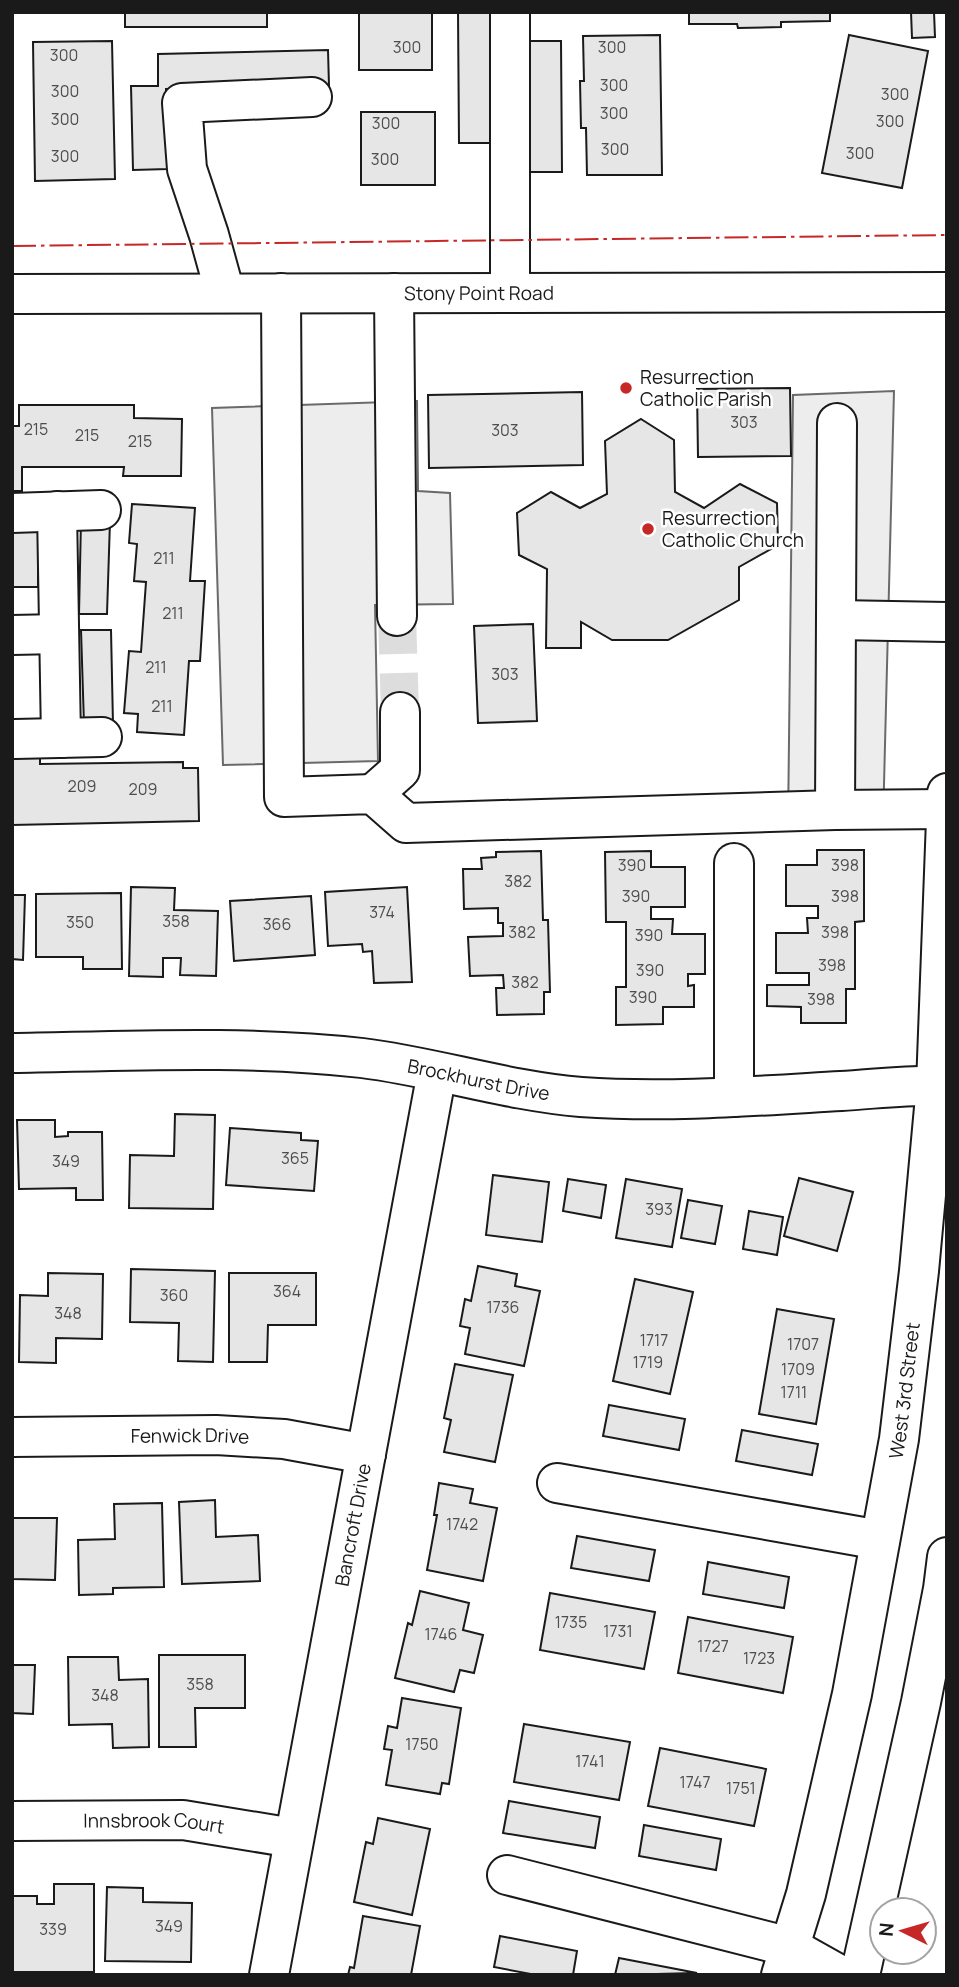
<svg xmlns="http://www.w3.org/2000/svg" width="959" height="1987" font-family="Manrope,sans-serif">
<rect width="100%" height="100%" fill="#fff"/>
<g fill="#ededed" stroke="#6a6a6a" stroke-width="2">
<polygon points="894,391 883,824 788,826 793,395"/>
<polygon points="417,401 418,491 450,493 453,604 375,605 378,761 223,765 212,408"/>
</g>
<g fill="#e6e6e6" stroke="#1a1a1a" stroke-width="2">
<rect x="125" y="12" width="142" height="15"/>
<rect x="359" y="12" width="73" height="58"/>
<polygon points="458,12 490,12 490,143 459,143"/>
<polygon points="689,12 830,12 830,21 781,22 781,27 738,28 737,24 689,24"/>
<polygon points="911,12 934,12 935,37 912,38"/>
<polygon points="660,35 662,175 587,175 586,128 581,128 580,81 584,81 583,36"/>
<polygon points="849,35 928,51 902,188 822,173"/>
<polygon points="112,41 115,179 35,181 33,42"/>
<polygon points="529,41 561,41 562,172 530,172"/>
<polygon points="328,50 329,86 166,89 168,169 133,170 131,86 158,86 158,54"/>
<rect x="361" y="112" width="74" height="73"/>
<polygon points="790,388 791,456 698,457 697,389"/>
<polygon points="582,392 583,465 429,468 428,395"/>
<polygon points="19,405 134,405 134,418 182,419 181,476 123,476 124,467 22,467 22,491 12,491 12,426 19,426"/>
<polygon points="641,419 674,440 675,492 704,508 740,484 777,503 778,545 739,567 739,600 668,640 612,640 581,622 581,648 546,648 547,569 519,555 517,513 551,492 580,508 607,494 605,441"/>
<polygon points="132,504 195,508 190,581 205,581 200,661 189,661 184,735 137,732 138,714 124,713 129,651 141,652 146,582 134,581 137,544 129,543"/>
<polygon points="81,520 110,521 107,614 79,614"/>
<rect x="12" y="522" width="26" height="65"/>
<polygon points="533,624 537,721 478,723 474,626"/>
<polygon points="81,630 111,630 113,724 84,725"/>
<polygon points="40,757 40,764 183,762 183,768 198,768 199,821 12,825 12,758"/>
<polygon points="817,850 864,850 864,921 855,922 855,989 846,989 846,1023 801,1023 801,1007 767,1006 767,985 809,985 809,973 776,973 776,933 808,933 807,918 818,918 818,906 786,906 786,865 817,865"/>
<polygon points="541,851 543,920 548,920 550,992 544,992 544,1014 497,1015 496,988 504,988 503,975 470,976 468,937 503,936 503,923 498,923 498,908 464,909 463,869 482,869 481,858 496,857 496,852"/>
<polygon points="651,851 651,867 685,867 685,907 651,907 651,919 673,919 672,934 705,934 705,974 688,974 688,986 694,985 694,1007 663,1007 663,1024 616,1025 616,987 626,987 626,922 606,922 605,852"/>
<polygon points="131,887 175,888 174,910 218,911 216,976 180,975 181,958 163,958 163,977 129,976"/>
<polygon points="407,887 412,982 374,983 372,951 363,952 362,944 328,946 325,892"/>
<polygon points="121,893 122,969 83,969 83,957 36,957 36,894"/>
<polygon points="12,895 25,895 23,960 12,959"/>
<polygon points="311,896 315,955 234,961 230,901"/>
<polygon points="175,1114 215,1115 213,1209 129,1208 130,1155 174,1156"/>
<polygon points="17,1120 55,1120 55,1137 68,1136 68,1132 102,1132 103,1200 76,1200 76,1188 19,1189"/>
<polygon points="230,1128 301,1133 301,1140 318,1141 314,1191 226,1185"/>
<polygon points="493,1175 549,1182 542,1242 486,1235"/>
<polygon points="799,1178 853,1192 837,1251 784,1236"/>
<polygon points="568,1179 606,1185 601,1218 563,1211"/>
<polygon points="626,1179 682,1189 672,1247 616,1238"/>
<polygon points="688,1200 722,1206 715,1244 681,1238"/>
<polygon points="749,1211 783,1217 777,1255 743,1249"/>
<polygon points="478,1266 517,1274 515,1286 540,1291 524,1366 465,1354 470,1328 460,1326 465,1299 471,1301"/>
<polygon points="131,1269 215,1271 213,1362 178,1361 179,1323 130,1322"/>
<polygon points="48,1273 103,1274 102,1339 56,1338 56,1363 19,1362 20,1295 48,1296"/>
<polygon points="229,1273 316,1273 316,1325 268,1325 267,1362 229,1362"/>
<polygon points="635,1279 693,1292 670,1394 613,1381"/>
<polygon points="777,1309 834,1319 816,1424 759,1414"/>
<polygon points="455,1364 513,1375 495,1462 444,1452 451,1420 444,1418"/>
<polygon points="609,1405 685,1419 679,1450 603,1436"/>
<polygon points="742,1430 818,1444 812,1475 736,1461"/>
<polygon points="439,1483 473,1489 470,1503 497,1508 483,1581 427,1570 437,1515 434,1515"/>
<polygon points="215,1500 216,1537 258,1535 260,1581 182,1584 179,1502"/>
<polygon points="162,1503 164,1587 113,1588 113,1594 79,1595 78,1540 115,1539 114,1504"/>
<polygon points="12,1518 57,1518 55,1580 12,1579"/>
<polygon points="577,1536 655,1550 649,1581 571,1568"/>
<polygon points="708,1562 789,1577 784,1608 703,1594"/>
<polygon points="420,1591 469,1603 463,1630 483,1635 474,1673 460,1670 454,1692 395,1678 408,1623 412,1625"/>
<polygon points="550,1593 655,1612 644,1669 540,1650"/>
<polygon points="688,1617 793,1637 783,1693 678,1673"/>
<polygon points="159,1655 245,1655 245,1708 195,1708 196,1747 159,1747"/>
<polygon points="68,1657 118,1657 119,1680 148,1679 149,1747 113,1748 112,1724 69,1725"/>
<polygon points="12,1665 35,1665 33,1714 12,1713"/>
<polygon points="402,1698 461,1708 449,1784 442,1783 440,1794 386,1785 392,1750 384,1749 388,1726 397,1728"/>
<polygon points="524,1724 630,1742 619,1800 514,1782"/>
<polygon points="660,1748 766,1769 754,1826 648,1806"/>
<polygon points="509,1801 600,1817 595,1848 503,1833"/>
<polygon points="378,1818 430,1829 412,1915 354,1902 366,1842 373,1844"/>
<polygon points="644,1825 721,1839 716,1870 639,1856"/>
<polygon points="54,1884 94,1884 94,1972 12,1972 12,1896 37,1896 37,1904 54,1904"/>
<polygon points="107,1887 143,1888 143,1902 192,1903 191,1962 105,1961"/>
<polygon points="363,1916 420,1926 411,1975 348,1975 350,1967 354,1968"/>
<polygon points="500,1936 577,1951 573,1975 536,1975 494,1967"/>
<polygon points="619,1958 697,1973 615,1975"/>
</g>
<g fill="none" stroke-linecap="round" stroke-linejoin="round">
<polyline stroke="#ddd" stroke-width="38" stroke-dasharray="38 19" stroke-linecap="butt" points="397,616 400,712"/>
<defs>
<g id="minor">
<polyline points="225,293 209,235 187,169 182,103 312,97"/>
<polyline points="281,293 284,797 373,794 406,823 835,810 945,809"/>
<polyline points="394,293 397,616"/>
<polyline points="510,293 510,12"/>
<polyline points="57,511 61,738"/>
<polyline points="12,513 101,510"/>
<polyline points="837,620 947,622"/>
<polyline points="12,635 59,634"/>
<polyline points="15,739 102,737"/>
<polyline points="373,794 400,770 400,712"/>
<polyline points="835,810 837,423"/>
<path id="s1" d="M12,1053C129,1051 246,1045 362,1058C435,1067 507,1091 581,1097C667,1103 755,1096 841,1091C876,1089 912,1084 947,1086"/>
<polyline points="734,1097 734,863"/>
<path id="s2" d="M12,1437L216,1435L284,1439L366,1454"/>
<polyline points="557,1483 880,1540"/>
<path id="s3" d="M12,1821L183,1820L293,1838"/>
<polyline points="507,1875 790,1947 840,1975"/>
<path id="s4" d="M269,1975L437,1072"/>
</g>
<g id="major">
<path id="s5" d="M12,294L947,292"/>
<path id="s6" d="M781,1975L806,1894L852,1694L899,1439L919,1271L936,1086L947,793"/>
<polyline points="860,1975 921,1702 943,1589 947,1557"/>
</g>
</defs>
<use href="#minor" stroke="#1a1a1a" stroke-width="42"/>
<use href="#major" stroke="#1a1a1a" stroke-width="42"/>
<use href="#minor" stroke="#fff" stroke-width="38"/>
<use href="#major" stroke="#fff" stroke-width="38"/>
<polyline stroke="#c62828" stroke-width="2" stroke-dasharray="24 5 3.5 5" stroke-linecap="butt" points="12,246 947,235"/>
</g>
<g fill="#c62828" stroke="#fff" stroke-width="2.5">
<circle cx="626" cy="388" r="7"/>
<circle cx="648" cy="529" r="7"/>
</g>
<g text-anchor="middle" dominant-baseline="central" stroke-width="5" stroke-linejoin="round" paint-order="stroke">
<g font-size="16" fill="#4d4d4d">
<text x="407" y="47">300</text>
<text x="612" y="47">300</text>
<text x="64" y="55">300</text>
<text x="614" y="85">300</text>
<text x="65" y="91">300</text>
<text x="895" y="94">300</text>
<text x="614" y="113">300</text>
<text x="65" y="119">300</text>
<text x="890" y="121">300</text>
<text x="386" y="123">300</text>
<text x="615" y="149">300</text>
<text x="860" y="153">300</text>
<text x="65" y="156">300</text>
<text x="385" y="159">300</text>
<text x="744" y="422">303</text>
<text x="36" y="429">215</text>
<text x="505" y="430">303</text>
<text x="87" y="435">215</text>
<text x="140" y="441">215</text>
<text x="164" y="558">211</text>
<text x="173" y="613">211</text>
<text x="156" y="667">211</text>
<text x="505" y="674">303</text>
<text x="162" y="706">211</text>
<text x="82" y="786">209</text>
<text x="143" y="789">209</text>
<text x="632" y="865">390</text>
<text x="845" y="865">398</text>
<text x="518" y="881">382</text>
<text x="636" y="896">390</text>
<text x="845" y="896">398</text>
<text x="382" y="912">374</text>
<text x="176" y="921">358</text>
<text x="80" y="922">350</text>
<text x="277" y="924">366</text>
<text x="522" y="932">382</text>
<text x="835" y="932">398</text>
<text x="649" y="935">390</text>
<text x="832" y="965">398</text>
<text x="650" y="970">390</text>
<text x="525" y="982">382</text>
<text x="643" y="997">390</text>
<text x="821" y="999">398</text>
<text x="295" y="1158">365</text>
<text x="66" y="1161">349</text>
<text x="659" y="1209">393</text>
<text x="287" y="1291">364</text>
<text x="174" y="1295">360</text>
<text x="503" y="1307">1736</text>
<text x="68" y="1313">348</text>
<text x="654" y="1340">1717</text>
<text x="803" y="1344">1707</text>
<text x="648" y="1362">1719</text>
<text x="798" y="1369">1709</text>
<text x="794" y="1392">1711</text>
<text x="462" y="1524">1742</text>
<text x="571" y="1622">1735</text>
<text x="618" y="1631">1731</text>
<text x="441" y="1634">1746</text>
<text x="713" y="1646">1727</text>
<text x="759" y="1658">1723</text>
<text x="200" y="1684">358</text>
<text x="105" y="1695">348</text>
<text x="422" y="1744">1750</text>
<text x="590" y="1761">1741</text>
<text x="695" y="1782">1747</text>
<text x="741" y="1788">1751</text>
<text x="169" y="1926">349</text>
<text x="53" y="1929">339</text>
</g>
<g font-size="19" fill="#1a1a1a" stroke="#fff">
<text stroke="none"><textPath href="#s5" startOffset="467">Stony Point Road</textPath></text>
<text stroke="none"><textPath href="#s1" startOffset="469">Brockhurst Drive</textPath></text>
<text stroke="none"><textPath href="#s6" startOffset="598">West 3rd Street</textPath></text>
<text stroke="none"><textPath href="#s2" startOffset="178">Fenwick Drive</textPath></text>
<text stroke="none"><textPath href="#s4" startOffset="458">Bancroft Drive</textPath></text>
<text stroke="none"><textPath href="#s3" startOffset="142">Innsbrook Court</textPath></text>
</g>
<g font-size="19" fill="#1a1a1a" stroke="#fff" text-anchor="start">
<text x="640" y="377">Resurrection<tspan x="640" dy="22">Catholic Parish</tspan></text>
<text x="662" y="518">Resurrection<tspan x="662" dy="22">Catholic Church</tspan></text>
</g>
</g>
<rect width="959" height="1987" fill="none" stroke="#1a1a1a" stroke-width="28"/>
<g transform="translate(903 1931) rotate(275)"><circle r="33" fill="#ffffff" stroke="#a3a3a3" stroke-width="2"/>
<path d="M0-5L12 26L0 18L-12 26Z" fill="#c62828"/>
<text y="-10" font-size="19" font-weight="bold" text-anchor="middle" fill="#1a1a1a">N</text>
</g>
</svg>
